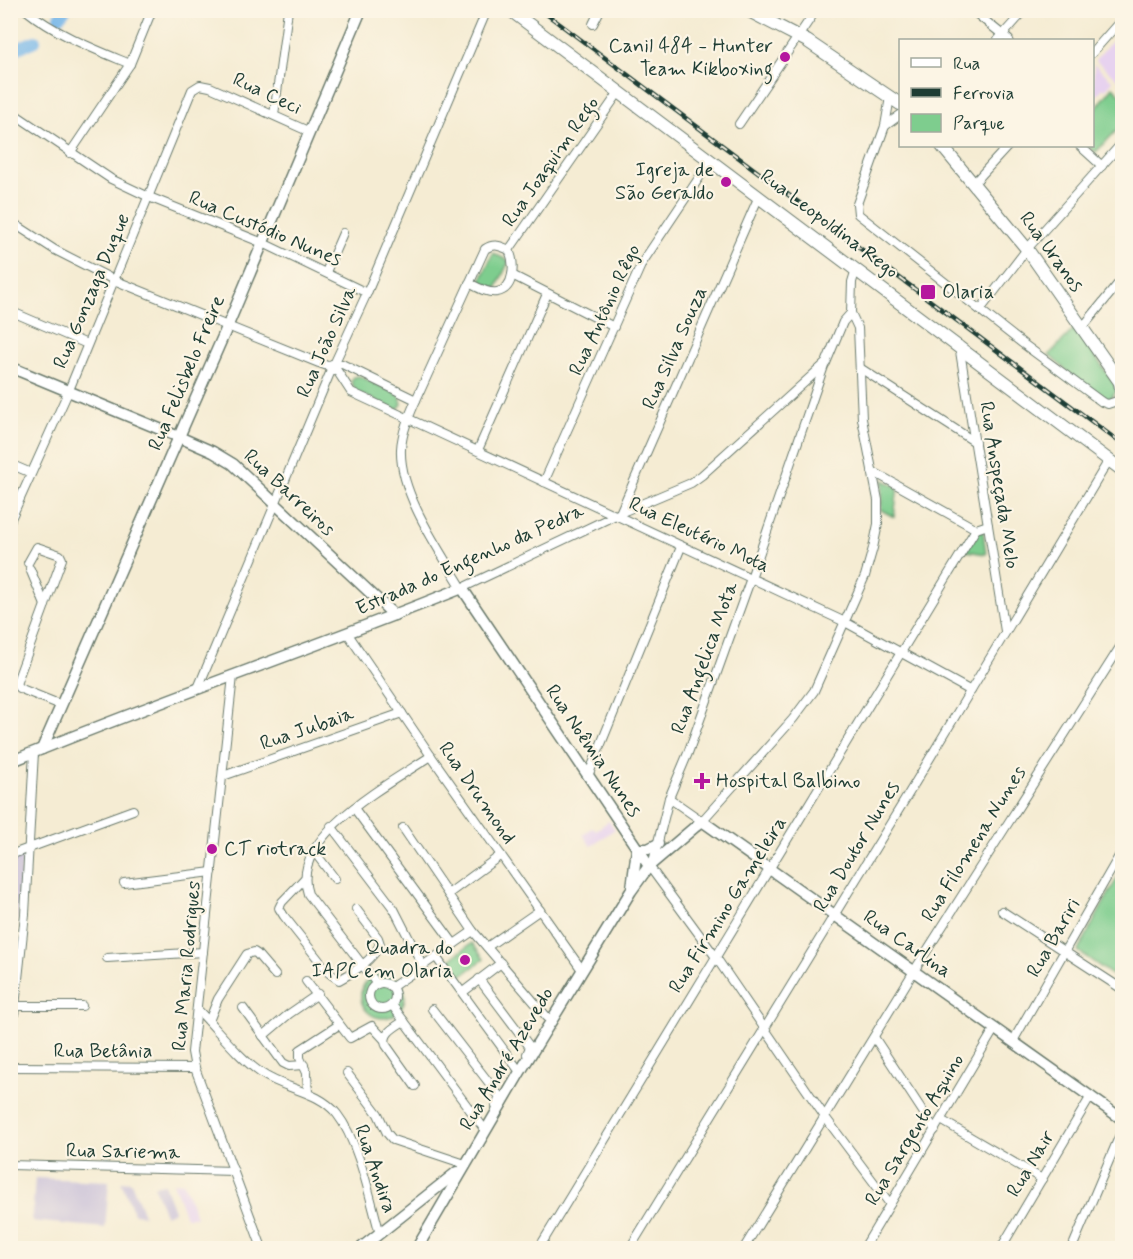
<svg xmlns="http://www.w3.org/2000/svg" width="1133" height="1259" font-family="Mynerve,sans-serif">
<rect width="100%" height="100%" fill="#fcf5e5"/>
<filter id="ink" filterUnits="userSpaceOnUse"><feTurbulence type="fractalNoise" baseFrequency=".0167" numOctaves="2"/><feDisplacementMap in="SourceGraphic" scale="12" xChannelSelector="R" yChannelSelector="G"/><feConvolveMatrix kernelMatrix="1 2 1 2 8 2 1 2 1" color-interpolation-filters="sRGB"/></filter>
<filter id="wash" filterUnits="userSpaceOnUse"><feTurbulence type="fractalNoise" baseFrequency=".008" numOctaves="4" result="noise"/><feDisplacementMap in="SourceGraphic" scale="24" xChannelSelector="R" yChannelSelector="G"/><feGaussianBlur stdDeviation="1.35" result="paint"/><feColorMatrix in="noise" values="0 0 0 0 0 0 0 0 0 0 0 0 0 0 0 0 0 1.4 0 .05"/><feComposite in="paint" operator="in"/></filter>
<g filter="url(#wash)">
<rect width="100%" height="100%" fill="#f5ecd3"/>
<g fill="#e7d2ef">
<polygon points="1122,30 1122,77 1119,80 1095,60"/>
<polygon points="1094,64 1113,81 1105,90 1103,88 1093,100"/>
<polygon points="609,821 615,829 591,846 583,835 593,827 596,830"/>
<polygon points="173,1182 184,1183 196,1217 186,1217"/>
</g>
<g fill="#c8bfd8">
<polygon points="23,856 18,913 11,979 11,860"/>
<polygon points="35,1178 109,1181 105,1228 32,1221"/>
<polygon points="121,1181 131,1182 144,1215 134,1214"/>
<polygon points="164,1184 174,1211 165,1215 154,1186"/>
</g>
<g fill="#7ecd8e" stroke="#4e8561" stroke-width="1.5">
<polygon points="1113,87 1122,96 1122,125 1096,152 1088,146 1092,146 1093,112"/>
<polygon points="493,253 509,261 496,289 480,282"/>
<polygon points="1075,328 1114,383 1116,391 1109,400 1093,394 1049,355"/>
<polygon points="359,376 400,395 402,404 398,409 394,409 356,392 351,381 354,377"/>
<polygon points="883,480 898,487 894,517 881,510"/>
<polygon points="978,530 983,531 986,554 966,551"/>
<polygon points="1122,869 1122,982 1078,951"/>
<polygon points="472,943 484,959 458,978 446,962"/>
<circle cx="383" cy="996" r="22"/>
</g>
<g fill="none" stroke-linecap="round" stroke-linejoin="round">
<g stroke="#74b6e9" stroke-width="12">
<polyline points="59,17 65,10"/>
<polyline points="10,51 35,41"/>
</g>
</g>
</g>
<g filter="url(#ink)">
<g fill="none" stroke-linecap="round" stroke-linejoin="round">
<defs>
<g id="minor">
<path d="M26,10C57,35 94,49 130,64"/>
<polyline points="972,10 1009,40"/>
<polyline points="593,24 600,10"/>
<polyline points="998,40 1025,10"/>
<polyline points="1092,53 1122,19"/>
<polyline points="890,97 885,126 857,204 858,214 1022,343 1102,402 1108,404 1117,401 1120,396 1118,382"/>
<polyline points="10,111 111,179 149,197 263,243 367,293"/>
<polyline points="274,115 288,10"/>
<polyline points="739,124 816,10"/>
<polyline points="885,126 900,115"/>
<polyline points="1080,146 1102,166"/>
<polyline points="70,153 130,64 152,10"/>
<polyline points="974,183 1008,146"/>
<polyline points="10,221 55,250 114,280 319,363 336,369 351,392 845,622 971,691"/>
<polyline points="509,250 619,92"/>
<polyline points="326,272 343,233"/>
<polyline points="512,275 614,327"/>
<path d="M469,283C477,287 488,294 497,292C515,289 515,263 509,250C501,246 494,243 485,249L416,400C409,416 402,432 401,449C399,493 440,551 462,588L620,513L691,483L702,475L826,363L843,322L851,313L852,282L856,269"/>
<polyline points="980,310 1027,249 1122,143"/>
<polyline points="10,311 87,344"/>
<polyline points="1082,328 1122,279"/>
<polyline points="959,345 1005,631"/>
<polyline points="332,364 342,364 416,400"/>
<polyline points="860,368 975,442"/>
<polyline points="478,450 547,294"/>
<polyline points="10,464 31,473"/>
<polyline points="872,471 976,529"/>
<polyline points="544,482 642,263 711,160"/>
<polyline points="620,513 759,196"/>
<polyline points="10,521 69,390 192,90 200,85 210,87 310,132"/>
<polyline points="28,563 37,547 60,555 62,559 16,684 19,688 61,705"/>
<polyline points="30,569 45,605"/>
<polyline points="348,634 431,756 582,970"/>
<polyline points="233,676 192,1052 195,1068 262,1248"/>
<polyline points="198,688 330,373 367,293 487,10"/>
<polyline points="223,776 402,713"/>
<polyline points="588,776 681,547"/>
<polyline points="669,798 702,821 793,719 814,691 865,576 873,548 878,524 878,500 862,419 858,328 851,313"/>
<polyline points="354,808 454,944"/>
<polyline points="331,826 394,909 423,966"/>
<polyline points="403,828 473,931 547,1017"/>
<polyline points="313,850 335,879"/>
<polyline points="10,855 133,810"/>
<polyline points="653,862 669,798 688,753 751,578 824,366"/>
<polyline points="649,866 715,956 825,1117 890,1204"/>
<path d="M305,878L282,902L279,908L284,916L329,973L339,980C353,973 374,959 380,944L378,938L356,909"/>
<polyline points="124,883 212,872"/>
<polyline points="448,894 501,855"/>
<polyline points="1002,911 1122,989"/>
<polyline points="487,947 540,910"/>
<polyline points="436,957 520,1072"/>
<polyline points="107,958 203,952"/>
<polyline points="479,979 530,1047 527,1054"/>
<polyline points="306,981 350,1038 372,1026 384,1039"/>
<circle cx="382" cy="996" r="13"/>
<path d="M377,984L308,894C288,836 391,783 431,756"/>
<polyline points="392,987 473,931"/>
<polyline points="463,992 501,963"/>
<polyline points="392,1005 485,1130"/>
<polyline points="15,1006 82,1006"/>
<polyline points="243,1008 283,1063 289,1066 304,1065"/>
<path d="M197,1009C218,1030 237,1056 261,1073C285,1090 318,1090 337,1114C359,1142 370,1199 380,1234"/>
<polyline points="432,1009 500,1097 496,1106"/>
<polyline points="209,1021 218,999 247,954 254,952 257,954 275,975"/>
<path d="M404,1021C395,1027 382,1033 386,1045L415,1086"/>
<polyline points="263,1036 289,1014 318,994"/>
<polyline points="874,1037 935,1130"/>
<polyline points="1013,1041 1122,851"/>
<polyline points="10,1053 25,914 34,752"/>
<polyline points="10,1067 195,1068"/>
<polyline points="347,1073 378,1114 387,1133 393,1140 465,1164"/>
<polyline points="308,1093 307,1073 300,1058 300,1050 337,1026"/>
<polyline points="941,1120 1042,1179"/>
<polyline points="10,1165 234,1171"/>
<polyline points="539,1248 976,529 988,525"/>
<polyline points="630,1248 903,803 1109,460"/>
<polyline points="744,1248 914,971 1122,644"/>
<polyline points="864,1248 995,1028"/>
<polyline points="1001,1248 1091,1096"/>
<polyline points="1072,1248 1122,1130"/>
</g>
<g id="tertiary">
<polyline points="10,367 179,437 213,452 233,464 394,615"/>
<polyline points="42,749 228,325 361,10"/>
<path d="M10,762C159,700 312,649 462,588L649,866"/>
<polyline points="637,849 648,849 658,844"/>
<polyline points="632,888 637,849"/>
<polyline points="361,1248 457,1172"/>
<polyline points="417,1248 520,1072 631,891 649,866 702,821 1122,1119"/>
</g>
<polyline id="secondary" points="510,10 1122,470"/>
<g id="primary">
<polyline points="747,10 807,41 900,104"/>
<polyline points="942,146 1027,249 1122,385"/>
</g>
</defs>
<use href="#minor" stroke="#6a7a6c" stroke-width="10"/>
<use href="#tertiary" stroke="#6a7a6c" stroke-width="13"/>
<use href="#secondary" stroke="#6a7a6c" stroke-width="14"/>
<use href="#primary" stroke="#6a7a6c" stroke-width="14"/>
<use href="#minor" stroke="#fff" stroke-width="8"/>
<use href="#tertiary" stroke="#fff" stroke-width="10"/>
<use href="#secondary" stroke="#fff" stroke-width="12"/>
<use href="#primary" stroke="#fff" stroke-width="12"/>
<defs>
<polyline id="rail" points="541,10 1122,444"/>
</defs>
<use href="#rail" stroke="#1f3d34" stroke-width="4.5"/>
<use href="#rail" stroke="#fcf5e5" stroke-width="2" stroke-dasharray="7" stroke-linecap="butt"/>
</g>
</g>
<g fill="#b5179e" stroke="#fcf5e5" stroke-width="2">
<circle cx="785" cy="57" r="6"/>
<circle cx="726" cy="182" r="6"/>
<rect x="920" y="284" width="16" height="16" rx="3"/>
<path d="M699 772h6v6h6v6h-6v6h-6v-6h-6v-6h6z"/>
<circle cx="212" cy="849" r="6"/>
<circle cx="465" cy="960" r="6"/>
</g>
<g text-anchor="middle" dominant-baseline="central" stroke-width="4.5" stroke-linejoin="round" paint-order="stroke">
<g font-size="20" fill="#1f3d34" stroke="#fcf5e5" text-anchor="end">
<text x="773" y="46">Canil 484 - Hunter<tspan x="773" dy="23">Team Kikboxing</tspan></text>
<text x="714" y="170">Igreja de<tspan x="714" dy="23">São Geraldo</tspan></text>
<text x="942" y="292" text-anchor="start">Olaria</text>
<text x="716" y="781" text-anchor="start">Hospital Balbino</text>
<text x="224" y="849" text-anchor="start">CT riotrack</text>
<text x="453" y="948">Quadra do<tspan x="453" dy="23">IAPC em Olaria</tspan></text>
</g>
<g font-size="20" fill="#1f3d34" stroke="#fcf5e5">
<text transform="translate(267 94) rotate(25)">Rua Ceci</text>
<text transform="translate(551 162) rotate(-55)">Rua Joaquim Rego</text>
<text transform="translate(829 224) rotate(37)">Rua Leopoldina Rego</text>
<text transform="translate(265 229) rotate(23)">Rua Custódio Nunes</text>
<text transform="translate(1051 252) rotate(54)">Rua Uranos</text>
<text transform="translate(92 291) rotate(-67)">Rua Gonzaga Duque</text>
<text transform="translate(605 310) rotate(-65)">Rua Antônio Rêgo</text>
<text transform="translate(327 342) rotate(-66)">Rua João Silva</text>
<text transform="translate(675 348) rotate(-66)">Rua Silva Souza</text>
<text transform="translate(187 373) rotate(-67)">Rua Felisbelo Freire</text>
<text transform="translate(999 485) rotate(81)">Rua Anspeçada Melo</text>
<text transform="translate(289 493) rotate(43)">Rua Barreiros</text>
<text transform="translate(699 535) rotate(25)">Rua Eleutério Mota</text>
<text transform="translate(470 560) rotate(-24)">Estrada do Engenho da Pedra</text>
<text transform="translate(705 658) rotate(-70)">Rua Angelica Mota</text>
<text transform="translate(307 729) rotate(-19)">Rua Jubaia</text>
<text transform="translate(593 751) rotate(56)">Rua Noêmia Nunes</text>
<text transform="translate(477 793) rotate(55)">Rua Drumond</text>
<text transform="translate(974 844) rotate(-58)">Rua Filomena Nunes</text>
<text transform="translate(857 847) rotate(-59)">Rua Doutor Nunes</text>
<text transform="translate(728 905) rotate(-58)">Rua Firmino Gameleira</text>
<text transform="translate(1054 938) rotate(-60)">Rua Bariri</text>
<text transform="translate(907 944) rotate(35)">Rua Carlina</text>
<text transform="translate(187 966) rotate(-85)">Rua Maria Rodrigues</text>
<text x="103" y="1051">Rua Betânia</text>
<text transform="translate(507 1059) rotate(-59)">Rua André Azevedo</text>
<text transform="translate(915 1130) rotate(-59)">Rua Sargento Aquino</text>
<text transform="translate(123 1152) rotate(1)">Rua Sariema</text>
<text transform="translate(1031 1164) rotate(-59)">Rua Nair</text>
<text transform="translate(375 1169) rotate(71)">Rua Andira</text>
</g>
</g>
<rect width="1133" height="1259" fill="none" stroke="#fcf5e5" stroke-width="36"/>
<rect x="899" y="39" width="195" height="108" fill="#fcf5e5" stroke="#a4ab9e" stroke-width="1.5"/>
<rect x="911" y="58" width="30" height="9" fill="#ffffff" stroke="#a4ab9e" stroke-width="1.5"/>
<text x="953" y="69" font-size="18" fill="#1f3d34">Rua</text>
<rect x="911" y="88" width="30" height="9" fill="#1f3d34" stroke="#a4ab9e" stroke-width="1.5"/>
<text x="953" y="99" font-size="18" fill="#1f3d34">Ferrovia</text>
<rect x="911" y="114" width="30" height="18" fill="#7ecd8e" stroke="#a4ab9e" stroke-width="1.5"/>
<text x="953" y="129" font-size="18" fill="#1f3d34">Parque</text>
</svg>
